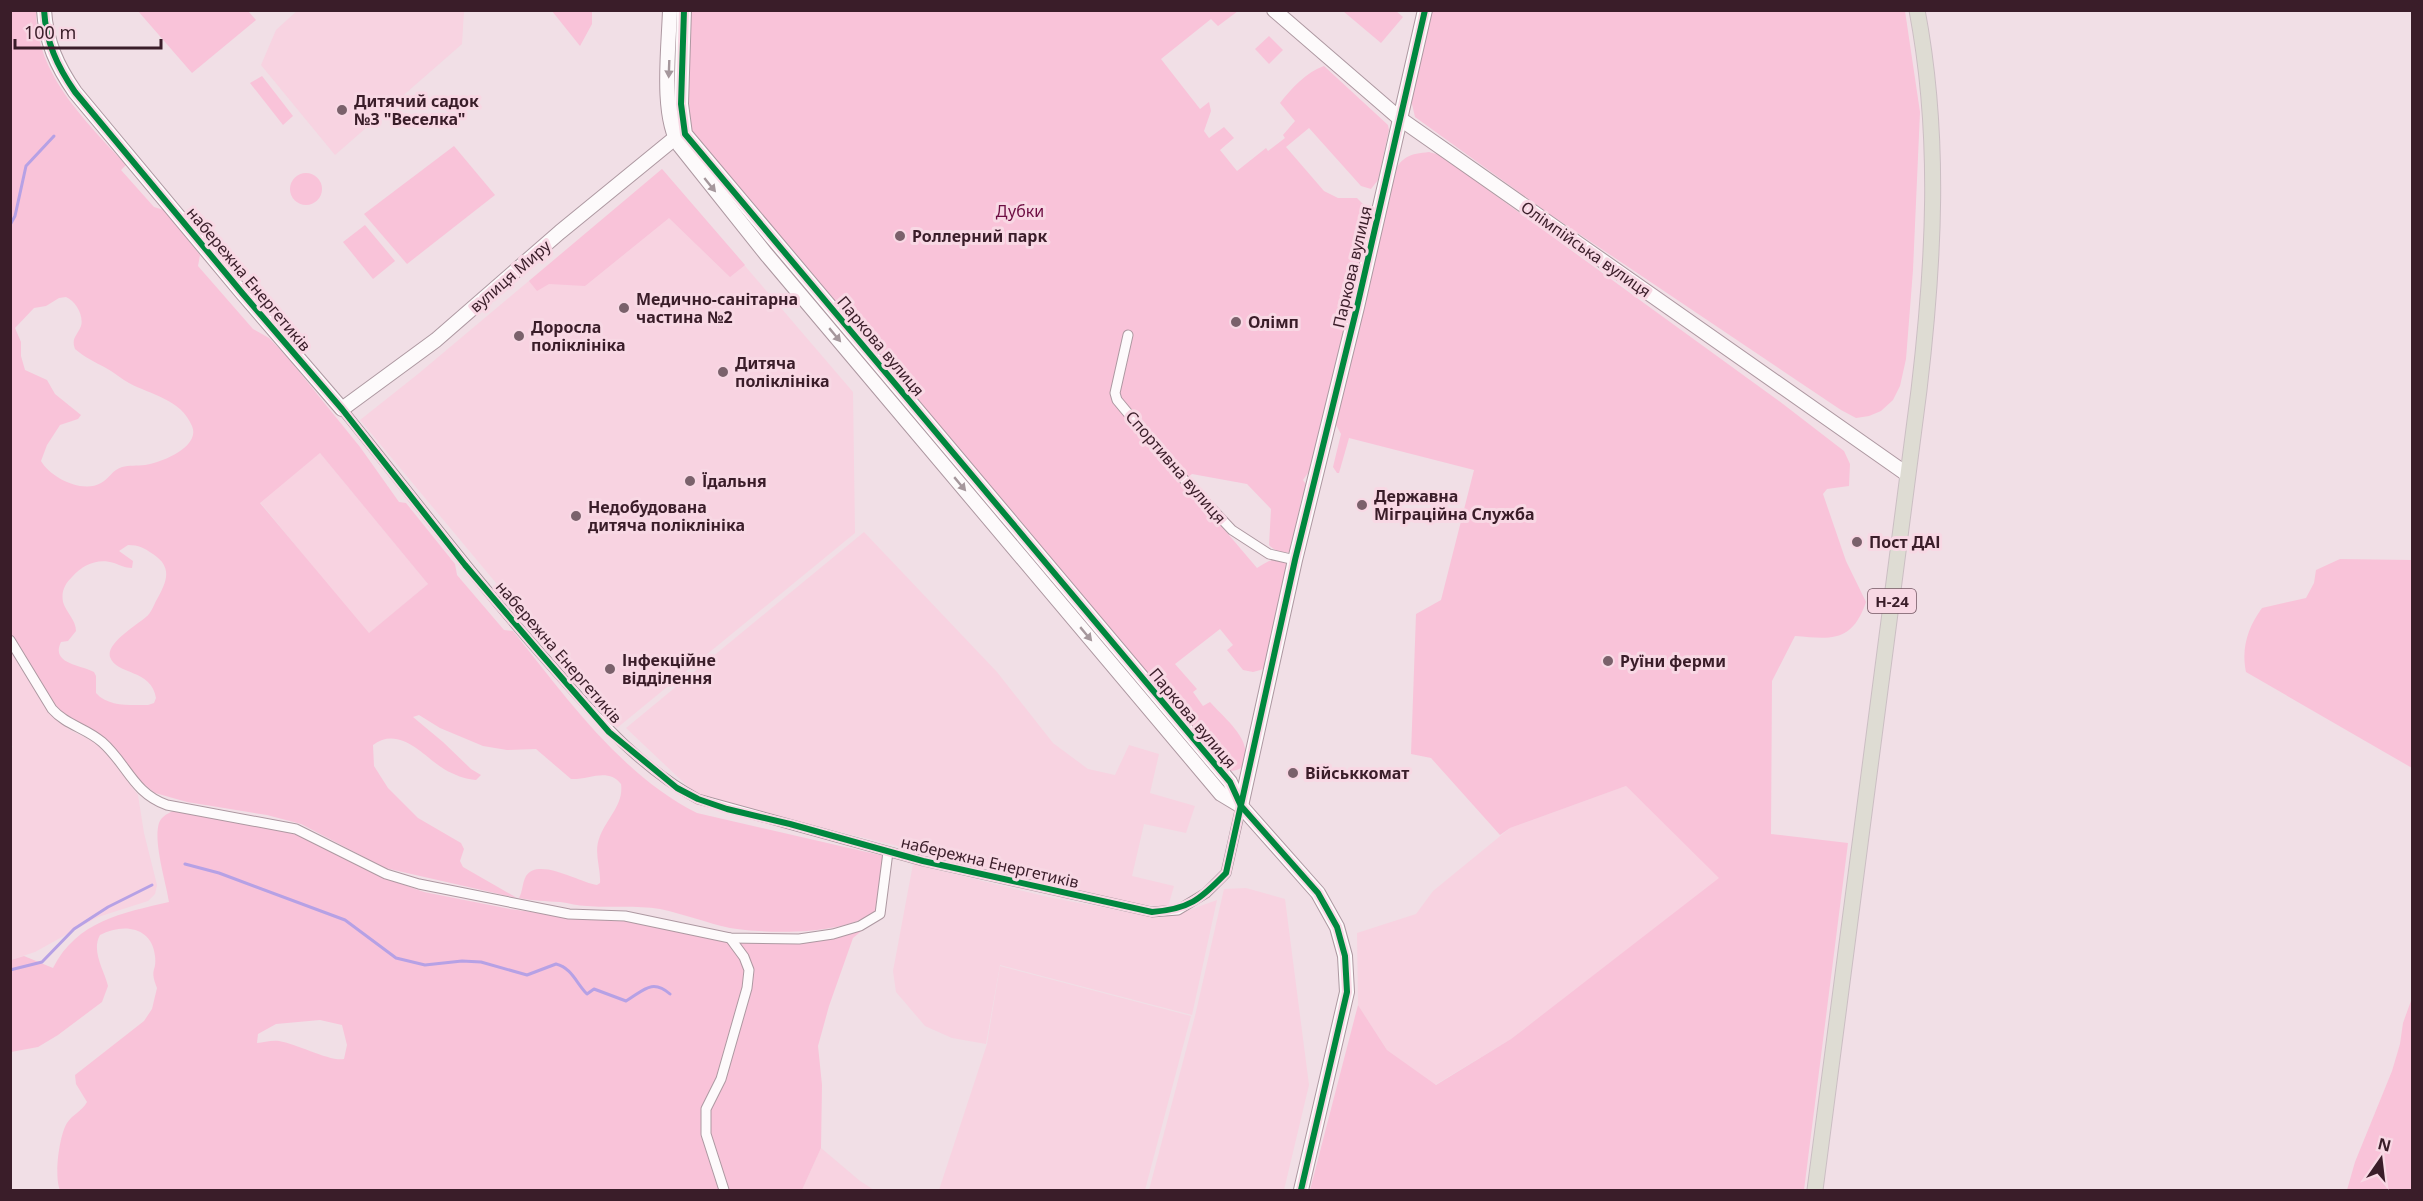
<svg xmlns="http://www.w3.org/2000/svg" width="2423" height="1201" font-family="'Noto Sans',sans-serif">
<rect width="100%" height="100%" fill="#f1dfe6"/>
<g fill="#f8d3e1">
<polygon points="298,10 464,11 462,44 335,155 261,65 276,30"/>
<polygon points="662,169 853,392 855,533 617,728 360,420 418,374"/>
<polygon points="320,453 428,584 368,634 260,502"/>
<polygon points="864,532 997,672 1053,743 1088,769 1115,775 1129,745 1159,754 1150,793 1195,806 1186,833 1144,824 1132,876 1174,886 1168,907 1138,904 1014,875 699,797 626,728"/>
<polygon points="13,648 49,713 70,730 100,745 138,795 144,833 157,885 155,894 148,901 98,917 35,952 11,960 10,749 13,747 10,742 10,649"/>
<polygon points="1626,786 1720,878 1511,1039 1435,1085 1387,1050 1358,1005 1357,933 1416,914 1433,891 1510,828"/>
<polygon points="913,864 1048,897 1158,918 1181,913 1217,900 1192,1015 1000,965 986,1044 952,1038 925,1026 896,992 893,971"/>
<polygon points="1246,888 1285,899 1309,1085 1284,1190 1149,1190 1195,1016 1224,889"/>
<polygon points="1000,966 1191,1016 1145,1190 939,1190 987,1044"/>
<polygon points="821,1148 860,1181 874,1190 802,1190"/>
</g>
<g fill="#f9c3d9" fill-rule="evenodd">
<path d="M10,11H36C36,75 86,121 126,165L121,170L154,207L164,210L200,255L198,266L253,329L269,338L288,358L360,447L399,502L406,503L455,564L457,575L504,630L513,631C565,696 621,775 697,813L884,856L877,909C850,936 766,934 730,928C707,923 684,914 660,909C636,905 611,908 587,906C578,906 569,903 560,902C546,901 533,901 519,898C523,891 522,883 526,876C539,857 580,883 597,885L600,883C601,867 593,852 600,836C607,818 624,804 621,784C608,767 589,780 571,779L536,749L507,750L483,746L440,728L419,715L413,717L443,742L471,769L481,775L476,780C465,779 454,775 444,769C424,757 400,725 373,745L374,766L388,788L418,818L461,843L464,849L460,861L463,867L517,898L385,868L301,824L267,815L187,802L155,793L136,778L109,741L60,713L11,635ZM66,297C76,301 84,316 81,326C77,336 71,338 75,349C84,357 95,362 106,368C114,372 121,379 129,383C151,395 181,399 192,426C201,447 161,463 145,465C137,466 129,465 122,467C112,470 109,479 101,483C82,494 50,477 41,461L47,445L60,425L78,419L81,415L55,394L47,380L25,370L21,356V342L15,328L34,308L46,306L59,298ZM320,453L428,584L369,633L260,503ZM128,545C139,545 144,548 153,554C174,568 166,583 156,601C153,607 151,613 146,617C137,625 106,643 110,657C116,675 152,669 156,698L154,703L148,705C131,705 108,707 96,693V676L94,672C82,665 50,664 61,642L68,641L76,631C76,620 66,612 63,602C61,591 65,584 72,577C83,565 97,558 114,563C120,565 125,568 132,568L133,561L119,551Z"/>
<polygon points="138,11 248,11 256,20 192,73"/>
<polygon points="552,11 592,11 592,24 580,46"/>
<path d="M686,11H1238L1218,26L1211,19L1161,59L1200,109L1209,102L1211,111L1204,131L1209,138L1224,127L1234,138L1220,150L1237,171L1266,148L1268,151L1285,138L1283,135L1295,121L1280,103C1292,88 1306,72 1324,66L1388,125L1389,130L1378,180L1371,189L1361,186L1309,128L1286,147L1324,191L1338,198H1357L1371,212L1313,466L1303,480L1308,487L1307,494L1302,497L1294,533L1298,540L1291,552C1282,554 1275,551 1269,545L1271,509L1247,484L1192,474L1183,481L1257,568C1270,560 1279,554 1291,566L1264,669L1253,672L1243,670L1227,650L1233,645L1220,629L1175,664L1197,689L1193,692L1203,706L1210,702C1223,717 1251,738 1245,760C1243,770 1236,771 1227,771L691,132L686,115Z"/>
<polygon points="1343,11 1396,11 1403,17 1381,43"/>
<polygon points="1432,11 1905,11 1920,112 1913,270 1906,359 1900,386 1893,400 1881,411 1869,416 1856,418 1841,410 1545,211 1415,117 1411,100"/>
<polygon points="1269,36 1283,50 1269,64 1255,49"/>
<polygon points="262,76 293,116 283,125 250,83"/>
<polygon points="454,146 495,195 407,264 364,214"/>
<path d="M1429,152L1440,155L1783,404L1844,451L1850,464L1849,486L1827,489L1823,494L1846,561L1866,602C1852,643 1831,639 1795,636L1772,681L1771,834L1848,843L1804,1190H1310L1358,1005L1387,1050L1436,1085L1511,1039L1719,878L1626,786L1510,828L1500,835L1431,758L1411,754L1416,614L1441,600L1474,470L1349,438L1339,473H1337L1333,467L1341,434L1336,425L1393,174C1402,156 1410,154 1429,152Z"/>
<polygon points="699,155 1225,785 1222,788 696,158"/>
<polygon points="662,169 745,265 730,277 669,218 585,286 549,284 537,291 529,281"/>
<circle cx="306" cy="189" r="16"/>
<polygon points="365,225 395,261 373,279 343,242"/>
<path d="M2340,559L2412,560V768L2246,672C2241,648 2248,627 2262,608L2306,598L2314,583L2316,570Z"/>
<path d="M173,811L281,830L300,836L382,877L424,892L510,909L568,917L609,918L712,934L806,938L870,924L853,938L829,1006L818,1046L822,1085L821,1148L802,1190H60C54,1177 59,1136 67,1123C72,1115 82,1111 87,1102L76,1084L75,1075L144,1021L152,1009L157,988C149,968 157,972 155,956C152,926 122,923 100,935C91,951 104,970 108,986L102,1002L58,1035L38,1047L11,1052V960L24,956L53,968C77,921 122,913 169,902C166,882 153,842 159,823C162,816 167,814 173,811ZM320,1020L342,1025L347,1045L344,1059C331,1062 297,1044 279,1041C271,1040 263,1043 257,1043L258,1034L276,1024Z"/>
<polygon points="2412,998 2412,1190 2347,1190 2355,1162 2392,1071 2400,1044 2403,1023"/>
</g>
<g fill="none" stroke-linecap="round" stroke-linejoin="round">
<g stroke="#b6a1e5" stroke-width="3">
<polyline points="10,225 15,216 26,166 54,136"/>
<path d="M185,864L219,873L345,920L396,958L425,965L462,961L481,962L527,975L556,964C572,968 576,983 587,994L594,989L626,1001C643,991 652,978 670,994"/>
<polyline points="10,970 42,962 74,929 108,907 152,885"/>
</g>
<defs>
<g id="street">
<polyline points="1128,335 1115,393 1117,400 1176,471 1232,530 1269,554 1295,560"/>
<path d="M342,409C411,494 477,582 550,664C594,714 638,767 698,799L923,861L1152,912L1178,910L1206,893L1226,873L1241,806"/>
<path d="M10,640L52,709C66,725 86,728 102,742C127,764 133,793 167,805L296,829L386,874L419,884L569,914L625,916L730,938L799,939L833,934L860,926L880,914L888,852"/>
<polyline points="724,1190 706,1134 706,1109 721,1079 747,988 749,970 744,957 730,938"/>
</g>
<g id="secondary">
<path d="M44,10C46,42 57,66 75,92L243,294L342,409L436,340L560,232L675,138L679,132"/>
<path d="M670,10C669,47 660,116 680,146L766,254L1221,794L1241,806"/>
<polyline points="684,10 681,104 685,134 1230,782 1241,806 1318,893 1337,927 1345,956 1347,992 1301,1190"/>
<polyline points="1274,10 1399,118 1908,475"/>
<polyline points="1241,806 1295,560 1357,307 1425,10"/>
</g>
<path id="primary" d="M1815,1190L1919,390C1934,263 1941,136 1917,10"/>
</defs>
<use href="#street" stroke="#ad98a1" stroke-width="11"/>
<use href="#secondary" stroke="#ad98a1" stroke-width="16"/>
<use href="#primary" stroke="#cbbec3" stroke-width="17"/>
<use href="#street" stroke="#fdfafb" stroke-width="9"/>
<use href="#secondary" stroke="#fdfafb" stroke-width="14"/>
<use href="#primary" stroke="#dedcd3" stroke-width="15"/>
<defs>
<g id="cycleway">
<path d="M44,10C46,42 57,66 75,92L243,294L342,409L465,565L541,654L609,732L677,788L698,799L727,809L790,824L923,861L1152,912C1189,909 1200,900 1226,873L1295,560L1357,307L1425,10"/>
<polyline points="684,10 681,104 685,134 1230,782 1241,806 1318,893 1337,927 1345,956 1347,992 1301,1190"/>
</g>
</defs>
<use href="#cycleway" stroke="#f8d8e4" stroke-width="10"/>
<use href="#cycleway" stroke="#00873e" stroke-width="6"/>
</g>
<defs><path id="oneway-solid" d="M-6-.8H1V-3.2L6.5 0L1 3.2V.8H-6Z" transform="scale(1.5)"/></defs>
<g fill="#a5979c">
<use href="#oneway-solid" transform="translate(669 69) rotate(92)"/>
<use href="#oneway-solid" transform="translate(710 185) rotate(51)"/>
<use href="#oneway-solid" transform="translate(835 335) rotate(50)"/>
<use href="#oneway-solid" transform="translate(960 484) rotate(50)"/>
<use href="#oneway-solid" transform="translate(1086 634) rotate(50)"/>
</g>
<g fill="#7a616b" stroke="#f8d8e4" stroke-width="2">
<circle cx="342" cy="110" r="6"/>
<circle cx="900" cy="236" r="6"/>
<circle cx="624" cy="308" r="6"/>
<circle cx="1236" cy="322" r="6"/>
<circle cx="519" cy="336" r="6"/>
<circle cx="723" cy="372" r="6"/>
<circle cx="690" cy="481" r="6"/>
<circle cx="1362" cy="505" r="6"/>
<circle cx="576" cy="516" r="6"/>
<circle cx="1857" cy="542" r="6"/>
<circle cx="1608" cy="661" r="6"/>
<circle cx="610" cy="669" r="6"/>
<circle cx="1293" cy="773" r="6"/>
</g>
<g text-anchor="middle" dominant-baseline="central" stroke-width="6" stroke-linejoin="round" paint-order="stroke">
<rect fill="#f8d8e4" stroke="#735561" stroke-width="1.5" x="1868" y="589" width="48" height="24" rx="4.5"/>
<g font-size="15" font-weight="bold" fill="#3a1d29">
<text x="1892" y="601">Н-24</text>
</g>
<g font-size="16" font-weight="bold" fill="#3a1d29" stroke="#f8d8e4" text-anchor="start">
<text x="354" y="101">Дитячий садок<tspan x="354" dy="18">№3 "Веселка"</tspan></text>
<text x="912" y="236">Роллерний парк</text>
<text x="636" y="299">Медично-санітарна<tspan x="636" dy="18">частина №2</tspan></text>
<text x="1248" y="322">Олімп</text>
<text x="531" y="327">Доросла<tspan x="531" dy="18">поліклініка</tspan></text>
<text x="735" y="363">Дитяча<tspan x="735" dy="18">поліклініка</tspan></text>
<text x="702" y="481">Їдальня</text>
<text x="1374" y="496">Державна<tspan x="1374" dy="18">Міграційна Служба</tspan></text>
<text x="588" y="507">Недобудована<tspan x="588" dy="18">дитяча поліклініка</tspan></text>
<text x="1869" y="542">Пост ДАІ</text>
<text x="622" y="660">Інфекційне<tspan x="622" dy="18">відділення</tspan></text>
<text x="1620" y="661">Руїни ферми</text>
<text x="1305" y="773">Військкомат</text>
</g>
<g font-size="16" fill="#6d0d42" stroke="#f8d8e4">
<text x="1020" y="211">Дубки</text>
</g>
<g font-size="16" fill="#3a1d29" stroke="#f8d8e4">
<text transform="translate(1586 249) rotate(35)">Олімпійська вулиця</text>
<text transform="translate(1352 267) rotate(-77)">Паркова вулиця</text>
<text transform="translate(510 276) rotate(-41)">вулиця Миру</text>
<text transform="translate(249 279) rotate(50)">набережна Енергетиків</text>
<text transform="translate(881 346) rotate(50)">Паркова вулиця</text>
<text transform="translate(1176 467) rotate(49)">Спортивна вулиця</text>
<text transform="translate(559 652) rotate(49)">набережна Енергетиків</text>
<text transform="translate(1193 718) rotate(50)">Паркова вулиця</text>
<text transform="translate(990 862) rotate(13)">набережна Енергетиків</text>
</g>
</g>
<rect width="2423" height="1201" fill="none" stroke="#3a1d29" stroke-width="24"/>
<g transform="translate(2381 1159) rotate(14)" stroke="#f8d8e4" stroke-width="4.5" paint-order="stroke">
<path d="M0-4.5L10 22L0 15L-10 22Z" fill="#3a1d29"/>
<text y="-9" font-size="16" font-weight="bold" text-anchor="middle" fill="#3a1d29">N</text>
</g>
<path d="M15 39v9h146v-9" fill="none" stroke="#3a1d29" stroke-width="3"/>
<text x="24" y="39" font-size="18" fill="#3a1d29" stroke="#f8d8e4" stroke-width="4.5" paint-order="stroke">100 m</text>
</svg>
